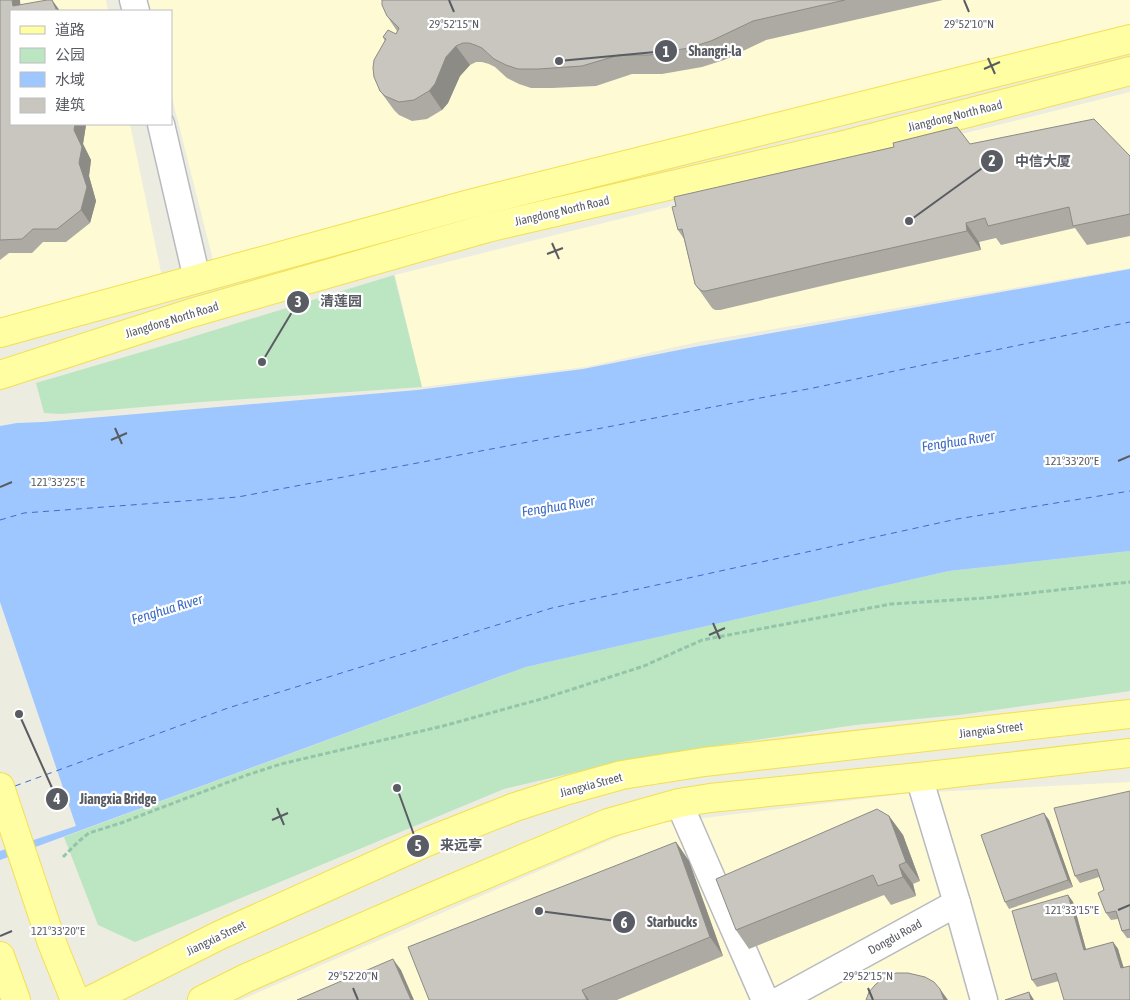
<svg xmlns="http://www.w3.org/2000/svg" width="1130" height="1000" font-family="'Asap Condensed','Noto Sans SC',sans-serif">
<rect width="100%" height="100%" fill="#edece0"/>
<g fill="#fefbd4">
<polygon points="0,0 106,0 108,11 11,11 11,124 130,124 162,277 0,324"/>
<polygon points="147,0 1130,0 1130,26 238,257 213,260 171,94 171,11 150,11"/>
<polygon points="1130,92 1130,268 698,342 585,367 422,387 395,275"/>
<polygon points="1130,782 1130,1000 241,1000 645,825 912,793"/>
</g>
<g fill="#bce5c2">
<polygon points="394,275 422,387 201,402 61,414 44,413 36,383 179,341"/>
<polygon points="1130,551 1130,691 959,715 855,725 636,758 504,789 135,942 98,925 64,837 526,667 949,571"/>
</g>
<polygon fill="#9ec7ff" points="1130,269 1130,551 949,571 526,667 0,860 0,426 17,423 43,422 417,390 583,369 694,347"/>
<polygon fill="#edece0" points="0,602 76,826 0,851"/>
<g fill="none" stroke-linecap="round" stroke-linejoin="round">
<g stroke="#3e6cc5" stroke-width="1" stroke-dasharray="6 5" stroke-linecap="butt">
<polyline points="0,520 24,513 238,497 813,388 1130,322"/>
<polyline points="15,786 228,708 552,608 957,519 1130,491"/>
</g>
<defs>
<g id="minor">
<polyline points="133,0 136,11"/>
<polyline points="161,124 197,279"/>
<polyline points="919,777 957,903 984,1000"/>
<polyline points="679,803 765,1000"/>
<polyline points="780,1000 957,903"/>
</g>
<g id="major">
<polyline points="0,333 473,203 1130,39"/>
<polyline points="0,375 191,313 487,228 836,147 1130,71"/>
<polyline points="0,787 52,943 75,1000"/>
<polyline points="0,956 16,1000"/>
<polyline points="91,1000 220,935 429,841 515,807 568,790 622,775 704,762 1130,714"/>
<polyline points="202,1000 246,978 432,897 608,823 679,803 710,798 919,777 1130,753"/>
</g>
</defs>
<use href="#minor" stroke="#b8bac0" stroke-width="29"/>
<use href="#major" stroke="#f4df52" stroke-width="30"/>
<polyline stroke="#94c4a9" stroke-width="3" stroke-dasharray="5 2.5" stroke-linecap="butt" points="63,857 79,841 89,833 121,823 247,775 281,764 443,726 545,698 644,666 702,640 891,604 985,598 1130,582"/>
<use href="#minor" stroke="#fff" stroke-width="26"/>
<use href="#major" stroke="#fffea3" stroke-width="28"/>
</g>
<g fill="#acaaa3">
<polygon points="0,0 20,5 52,0 60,11 11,11 86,125 83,144 91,160 89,176 96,201 90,223 66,242 43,242 32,253 9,253 0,260"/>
<polygon points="382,0 943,0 766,40 724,60 702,67 662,74 632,74 596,86 552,88 531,88 519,84 507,78 495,67 489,64 482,62 476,62 470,65 460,76 448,103 442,110 427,119 412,121 399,115 394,110 380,91 385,41 383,37 396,34 397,31 387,16"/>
<polygon points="970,144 1130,156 1130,236 1087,245 1075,228 1001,245 996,238 979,242 981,250 843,281 720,310 715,310 712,308 695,284 684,239 678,230"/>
<polygon points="1130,791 1130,938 1127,938 1122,931 1118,919 1111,920 1106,913 1104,890 1099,877 1080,883 1075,876"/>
<polygon points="889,816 903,835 920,881 913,884 916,896 891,905 884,895 749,949 736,930"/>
<polygon points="1049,820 1073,887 1009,909 1005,902"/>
<polygon points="676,842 689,861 723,956 617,1000 429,1000"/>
<polygon points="1068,895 1073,902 1086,949 1113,942 1118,949 1130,1000 1059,981 1037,987 1032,980"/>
</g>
<g fill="#8c8b85">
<polygon points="12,0 20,0 21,11 13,6"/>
<polygon points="52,0 60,11 57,11"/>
<polygon points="456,46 470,65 460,76 448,103 442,110 429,91 446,57"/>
<polygon points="75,124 86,124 86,125 83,144 91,160 89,176 96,201 90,223 81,210 79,163 74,130"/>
<polygon points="966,223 979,242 981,250 967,231"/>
<polygon points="1044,813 1049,820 1073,887 1068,880"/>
<polygon points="889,816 903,835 920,881 906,862"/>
<polygon points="676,842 689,861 723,956 710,937"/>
<polygon points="899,865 913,884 916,896 903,877"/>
<polygon points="1068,895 1073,902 1088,957 1084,950"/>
<polygon points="1113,942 1118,949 1126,975 1121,968"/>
<polygon points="393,959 401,970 414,1000 411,1000"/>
<polygon points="940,989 948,1000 944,1000"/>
<polygon points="582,990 589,1000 587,1000"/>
<polygon points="1029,992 1034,1000 1031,1000"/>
</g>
<g fill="#c8c6be" stroke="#8c8b85">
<polygon points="0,0 12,0 13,6 47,0 52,0 57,11 11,11 11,124 75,124 74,130 82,147 79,163 87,187 81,210 57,229 33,229 22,239 0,240"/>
<polygon points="382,0 845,0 753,21 711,41 688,48 649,55 619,55 582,66 538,69 518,69 506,65 494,59 482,48 475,45 469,43 463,43 456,46 446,57 435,84 429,91 414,100 399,102 385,96 380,91 374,77 373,68 374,60 386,39 383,37 388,30 396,34 399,28 387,16 382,5"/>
<polygon points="1094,119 1130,156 1130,214 1073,226 1069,207 988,226 985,218 966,223 967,231 829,262 706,291 702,291 698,288 695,284 682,229 678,230 672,207 676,206 674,197 894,147 893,143 957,127 970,144"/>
<polygon points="1130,791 1130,929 1122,931 1116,911 1106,913 1098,893 1104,890 1097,869 1075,876 1054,808"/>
<polygon points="877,809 889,816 906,862 899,865 903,877 878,886 873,875 736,930 716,879"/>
<polygon points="1044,813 1068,880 1005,902 981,835"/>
<polygon points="676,842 710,937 582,990 587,1000 429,1000 408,947"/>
<polygon points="1068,895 1084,950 1113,942 1121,968 1130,966 1130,1000 1064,1000 1056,973 1032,980 1012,911"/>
<polygon points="393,959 411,1000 297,1000"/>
<polygon points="896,973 908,973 925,977 934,982 940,989 944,1000 866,1000 869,992 875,985 882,979"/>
<polygon points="1029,992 1031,1000 1005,1000"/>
</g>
<path fill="none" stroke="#595c62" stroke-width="2" d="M449,0L454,12M964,0L969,12M988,58L995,74M984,69L1000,62M552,243L559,259M547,254L563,248M115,428L122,444M111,440L127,433M1118,461L1130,456M0,487L12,482M713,623L720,639M709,635L725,628M277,808L284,825M272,820L288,813M1118,910L1130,905M0,936L12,931M353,988L358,1000M868,988L873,1000"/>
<g text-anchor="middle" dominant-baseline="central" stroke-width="4.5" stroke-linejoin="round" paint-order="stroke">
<g font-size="12" fill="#595c62" stroke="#fff">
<text transform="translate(955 116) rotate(-14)">Jiangdong North Road</text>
<text transform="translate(562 211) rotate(-13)">Jiangdong North Road</text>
<text transform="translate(172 320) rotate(-17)">Jiangdong North Road</text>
<text transform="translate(991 730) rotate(-7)">Jiangxia Street</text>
<text transform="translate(591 785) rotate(-15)">Jiangxia Street</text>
<text transform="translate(895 937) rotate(-29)">Dongdu Road</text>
<text transform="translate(216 938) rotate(-26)">Jiangxia Street</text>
</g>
<g font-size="14" font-style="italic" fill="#3e6cc5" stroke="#fff">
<text transform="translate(958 441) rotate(-9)">Fenghua Rıver</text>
<text transform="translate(558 506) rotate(-9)">Fenghua Rıver</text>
<text transform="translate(167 609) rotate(-17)">Fenghua Rıver</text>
</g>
</g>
<g font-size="12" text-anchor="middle" fill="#595c62" stroke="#fff" stroke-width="4.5" stroke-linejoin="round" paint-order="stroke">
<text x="454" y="28">29°52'15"N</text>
<text x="969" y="28">29°52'10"N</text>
<text x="1072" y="465">121°33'20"E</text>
<text x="58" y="486">121°33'25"E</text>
<text x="1072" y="914">121°33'15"E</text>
<text x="58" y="935">121°33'20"E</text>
<text x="353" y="980">29°52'20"N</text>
<text x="868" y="980">29°52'15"N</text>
</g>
<path fill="none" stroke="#595c62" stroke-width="2" d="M559 61L666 51M909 221L992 161M262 362L298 302M19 714L57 799M397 788L418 846M539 911L624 922"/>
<g fill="#595c62" stroke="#fff" stroke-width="2">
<circle cx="559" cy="61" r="5"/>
<circle cx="909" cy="221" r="5"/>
<circle cx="262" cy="362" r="5"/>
<circle cx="19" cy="714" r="5"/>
<circle cx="397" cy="788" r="5"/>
<circle cx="539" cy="911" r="5"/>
<circle cx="666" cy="51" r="12"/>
<circle cx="992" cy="161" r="12"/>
<circle cx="298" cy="302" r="12"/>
<circle cx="57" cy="799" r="12"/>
<circle cx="418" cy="846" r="12"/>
<circle cx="624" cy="922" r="12"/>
</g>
<g font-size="15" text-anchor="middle" font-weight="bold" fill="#fff">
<text x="666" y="57">1</text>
<text x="992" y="166">2</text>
<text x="298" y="307">3</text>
<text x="57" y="804">4</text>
<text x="418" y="851">5</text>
<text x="624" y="928">6</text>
</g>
<g font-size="14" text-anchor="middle" font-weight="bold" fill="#595c62" stroke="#fff" stroke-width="4.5" stroke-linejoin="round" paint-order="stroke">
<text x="715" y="56">Shangri-la</text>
<text x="1043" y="166">中信大厦</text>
<text x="341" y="306">清莲园</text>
<text x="118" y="804">Jiangxia Bridge</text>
<text x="461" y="850">来远亭</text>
<text x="672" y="927">Starbucks</text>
</g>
<rect x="10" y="10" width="162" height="115" fill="#ffffff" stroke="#bdbec0"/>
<rect x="20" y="26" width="25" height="8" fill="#fffea3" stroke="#bdbec0"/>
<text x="55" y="35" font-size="15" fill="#595c62">道路</text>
<rect x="20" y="48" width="25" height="15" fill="#bce5c2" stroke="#bdbec0"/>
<text x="55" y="60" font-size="15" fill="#595c62">公园</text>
<rect x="20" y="72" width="25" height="15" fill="#9ec7ff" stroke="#bdbec0"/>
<text x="55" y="85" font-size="15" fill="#595c62">水域</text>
<rect x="20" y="98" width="25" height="15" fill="#c8c6be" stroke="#bdbec0"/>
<text x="55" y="110" font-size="15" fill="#595c62">建筑</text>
</svg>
